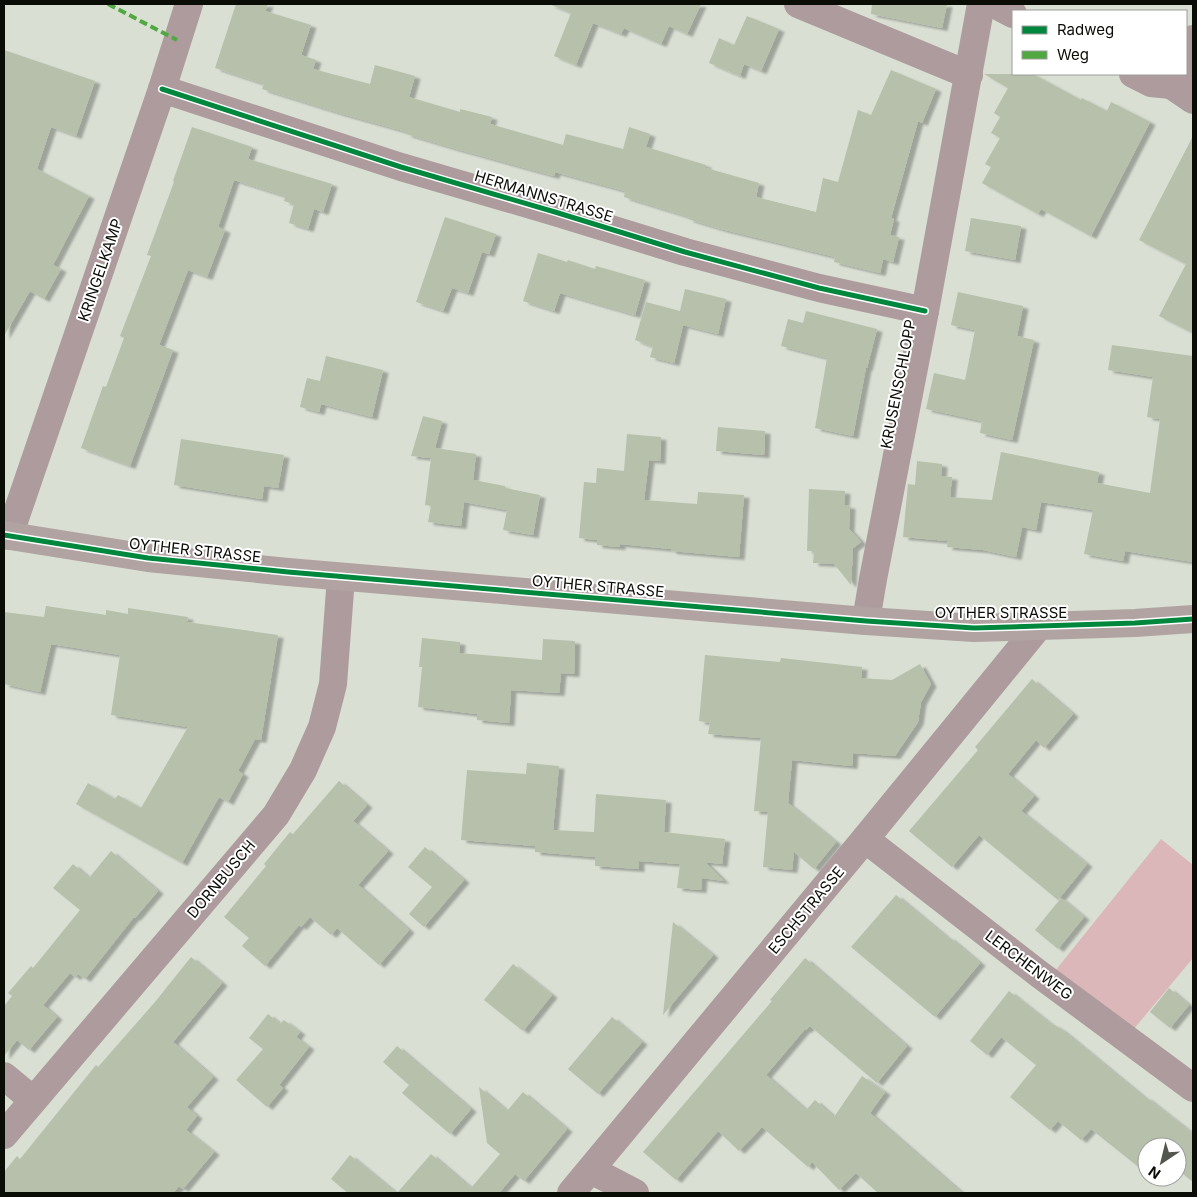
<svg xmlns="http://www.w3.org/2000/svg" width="1197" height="1197" font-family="Inter,sans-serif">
<defs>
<filter id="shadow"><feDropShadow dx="5.5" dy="3" stdDeviation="1" flood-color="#0004"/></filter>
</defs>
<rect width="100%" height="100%" fill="#d9dfd3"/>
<polygon fill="#dbb7b9" points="1161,839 1193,865 1193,958 1133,1030 1055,971"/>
<g fill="#b6c0aa" filter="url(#shadow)">
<polygon points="236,4 268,4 265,11 311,25 301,55 316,60 313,69 370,84 375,65 415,76 409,97 460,112 460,109 492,117 490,124 563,145 566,134 623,149 629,127 650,134 646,147 706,165 706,168 759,183 756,197 816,212 823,178 838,182 858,110 871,115 891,70 936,89 922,123 918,121 891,218 894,219 890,235 899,237 893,262 883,259 880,273 834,262 835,257 721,229 688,219 689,217 624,197 625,191 555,172 554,176 453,148 406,134 407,132 339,113 262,89 264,84 215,68"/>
<polygon points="549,4 701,4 687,34 669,26 661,44 624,28 621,34 593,23 576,65 554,56 571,13"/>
<polygon points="872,4 947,4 942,28 871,14"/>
<polygon points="747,16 779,29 761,71 744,64 740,76 709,63 719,38 734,45"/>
<polygon points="4,50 95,81 76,136 51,127 37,169 89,196 53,265 61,269 44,299 30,291 4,336"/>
<polygon points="984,74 1033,74 1081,100 1082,98 1107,111 1111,102 1150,122 1091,236 1041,209 1038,214 982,183 991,167 985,164 1000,138 991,133 1000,117 994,113 1008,88"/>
<polygon points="192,127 252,147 248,159 332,184 323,212 314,209 308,229 289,223 294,204 284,201 285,196 234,180 218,227 225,230 207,277 188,270 159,345 173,350 130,466 81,448 103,386 106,387 124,338 120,336 151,256 147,255 174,182 173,181"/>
<polygon points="1193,136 1193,333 1159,316 1186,264 1139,240"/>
<polygon points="445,217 496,234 489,254 482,252 468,293 452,288 443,311 416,302"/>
<polygon points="971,218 1021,226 1015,260 965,251"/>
<polygon points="538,253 567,262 568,260 595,269 596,266 645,280 635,315 560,293 554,311 523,301"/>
<polygon points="685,289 726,299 718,334 683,325 674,363 650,357 653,347 635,340 646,302 680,311"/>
<polygon points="958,292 1023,306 1017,336 1034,340 1012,440 980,433 982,421 926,409 934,373 965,380 975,330 951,325"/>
<polygon points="806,311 877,329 867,368 866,368 853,436 815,428 827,358 781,346 788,319 803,323"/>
<polygon points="1112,345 1193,356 1193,562 1125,551 1123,561 1084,554 1093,510 1041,502 1036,530 1022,527 1016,557 983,550 947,547 948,541 903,537 908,484 915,485 917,461 942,464 941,476 952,477 950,497 992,500 1001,452 1099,472 1097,483 1150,493 1160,419 1147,417 1153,377 1108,370"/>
<polygon points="326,356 383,370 372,417 321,404 319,412 300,407 307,378 320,381"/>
<polygon points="423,416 442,421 435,448 476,454 473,480 505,486 505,488 540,495 533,535 503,530 507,510 464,502 461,526 428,522 431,506 425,505 431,458 411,456"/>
<polygon points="718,427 765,431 764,455 716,451"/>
<polygon points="627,434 661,437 660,461 649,460 644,500 697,504 698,492 744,495 739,557 671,551 671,549 620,544 620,547 597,545 597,540 579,538 584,482 596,483 597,468 624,471"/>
<polygon points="181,439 284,455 278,488 264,486 262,499 174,485"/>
<polygon points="809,489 845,491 844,505 850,506 849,529 861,542 853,548 851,585 834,564 813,563 814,551 807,551"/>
<polygon points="46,606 106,615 106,610 128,614 128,608 188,617 187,622 278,635 261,740 255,739 238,771 243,774 228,802 219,797 182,863 76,804 88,783 115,799 118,795 141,808 188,727 111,715 120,655 51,644 40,692 4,684 4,612 44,617"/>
<polygon points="422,638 460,642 459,653 542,660 543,639 575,641 574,674 561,673 559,693 511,690 509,723 477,720 477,714 418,707 422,667 419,667"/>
<polygon points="705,655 780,662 781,658 862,667 861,678 892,680 920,664 931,684 921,702 918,722 895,756 853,753 852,766 792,760 788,803 836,842 814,869 794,852 792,870 763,867 768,812 754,811 761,738 708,734 710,723 699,721"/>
<polygon points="1032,679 1073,714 1044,748 1036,740 1008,774 1034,796 1021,811 1087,864 1058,900 979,835 952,867 909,831 978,750 975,747"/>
<polygon points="527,763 559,766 553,830 594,832 596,794 666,800 664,832 725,839 722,864 705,862 724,881 702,878 701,890 677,888 680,864 639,861 639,869 595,866 595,857 535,852 535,846 461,840 467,770 526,774"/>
<polygon points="339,781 367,805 353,821 388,851 358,885 409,930 379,965 337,928 331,935 310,917 301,927 299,925 265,966 242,946 249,938 224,917 266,866 264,864 290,832 293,834"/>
<polygon points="425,847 464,880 424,927 409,914 432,887 408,867"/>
<polygon points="111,851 158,891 135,918 134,917 85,979 78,974 75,977 70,973 43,1005 57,1017 29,1050 17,1040 4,1056 4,1006 12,996 8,993 31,966 33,968 80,910 53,888 73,864 89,878"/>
<polygon points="896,895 948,938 949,937 980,963 935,1017 851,947"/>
<polygon points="1061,898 1084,917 1058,949 1035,930"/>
<polygon points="673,922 713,955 663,1015"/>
<polygon points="191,957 222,983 173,1042 213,1077 187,1107 197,1116 186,1130 214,1152 183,1189 179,1186 173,1193 4,1193 4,1172 17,1156 20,1159 96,1065 98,1067 155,1002"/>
<polygon points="805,958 907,1046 877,1083 810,1026 806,1030 805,1029 766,1075 806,1110 815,1100 834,1117 862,1076 885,1092 870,1113 962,1193 878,1193 856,1173 839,1190 812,1162 808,1167 762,1127 739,1151 718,1131 676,1180 643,1152 772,1001 770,1000"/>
<polygon points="513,964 552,995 523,1031 484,1000"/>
<polygon points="1169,988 1189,1005 1170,1028 1150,1012"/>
<polygon points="1009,991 1052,1025 1053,1024 1061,1029 1145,1098 1146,1097 1193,1134 1193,1182 1177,1169 1177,1147 1147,1147 1147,1162 1141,1169 1091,1129 1081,1140 1058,1121 1050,1130 1010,1097 1036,1065 1001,1037 987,1055 970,1041"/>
<polygon points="268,1014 280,1024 284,1020 300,1032 296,1037 309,1047 279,1085 283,1088 267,1107 236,1080 263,1049 249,1038"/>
<polygon points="612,1017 642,1042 598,1094 568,1069"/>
<polygon points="397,1046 471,1109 450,1134 402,1093 409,1085 383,1062"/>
<polygon points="479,1087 507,1111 523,1092 567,1129 524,1181 515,1174 499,1193 397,1193 431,1154 471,1188 500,1154 487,1143"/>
<polygon points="350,1155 396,1193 348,1193 331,1179"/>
</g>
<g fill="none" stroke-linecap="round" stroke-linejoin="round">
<g stroke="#ad9b9d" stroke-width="28">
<polyline points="798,4 969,75"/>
<polyline points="994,4 1013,14"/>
<polyline points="1186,66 1193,39"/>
<polyline points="1133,74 1151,83 1171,85"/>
<polyline points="1183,74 1182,77 1171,85 1193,100"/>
<polyline points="162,89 401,167 555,212 685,252 819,288 925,311"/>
<polyline points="9,536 162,89 189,4"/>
<polyline points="866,621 873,579 925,311 981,4"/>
<polyline points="865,839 1039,974 1193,1088"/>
<polyline points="4,1076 33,1100"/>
<polyline points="4,1135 276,815 303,770 322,727 333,684 341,577"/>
<polyline points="591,1170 635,1193"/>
<polyline points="571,1193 865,839 1039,626"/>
</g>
<polyline stroke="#b1a3a2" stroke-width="28" points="4,535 148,558 288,572 866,621 974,628 1135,623 1193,619"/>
<polyline stroke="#50a840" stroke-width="4" stroke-dasharray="8 4" stroke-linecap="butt" points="108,4 177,40"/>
<defs>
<g id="cycleway">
<polyline points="162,89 401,167 555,212 685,252 819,288 925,311"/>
<polyline points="4,535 148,558 288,572 866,621 974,628 1135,623 1193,619"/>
</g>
</defs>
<use href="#cycleway" stroke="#fff" stroke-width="8"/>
<use href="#cycleway" stroke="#00873e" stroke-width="5"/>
</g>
<g text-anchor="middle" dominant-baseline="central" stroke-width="4" stroke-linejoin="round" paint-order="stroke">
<g font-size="15" fill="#0a0d06" stroke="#fff">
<text transform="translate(544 196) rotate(17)">HERMANNSTRASSE</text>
<text transform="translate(100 270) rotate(-71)">KRINGELKAMP</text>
<text transform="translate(898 384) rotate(-79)">KRUSENSCHLOPP</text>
<text transform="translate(195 550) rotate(6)">OYTHER STRASSE</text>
<text transform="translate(598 586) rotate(5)">OYTHER STRASSE</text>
<text x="1001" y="612">OYTHER STRASSE</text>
<text transform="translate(221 879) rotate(-50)">DORNBUSCH</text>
<text transform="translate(806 910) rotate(-50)">ESCHSTRASSE</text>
<text transform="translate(1029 965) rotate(37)">LERCHENWEG</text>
</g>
</g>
<rect width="1197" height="1197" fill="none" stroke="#0a0d06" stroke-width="10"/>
<rect x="1012" y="10" width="175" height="65" fill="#ffffff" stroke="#9d9e9b"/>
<rect x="1022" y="26" width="25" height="8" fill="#00873e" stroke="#9d9e9b"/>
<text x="1057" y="35" font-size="15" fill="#0a0d06">Radweg</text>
<rect x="1022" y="51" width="25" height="8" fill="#50a840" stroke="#9d9e9b"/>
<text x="1057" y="60" font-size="15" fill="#0a0d06">Weg</text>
<g transform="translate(1162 1162) rotate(215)"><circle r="24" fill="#ffffff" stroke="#9d9e9b"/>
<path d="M0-4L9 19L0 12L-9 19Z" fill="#52564e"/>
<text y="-8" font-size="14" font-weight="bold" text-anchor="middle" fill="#0a0d06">N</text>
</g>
</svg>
